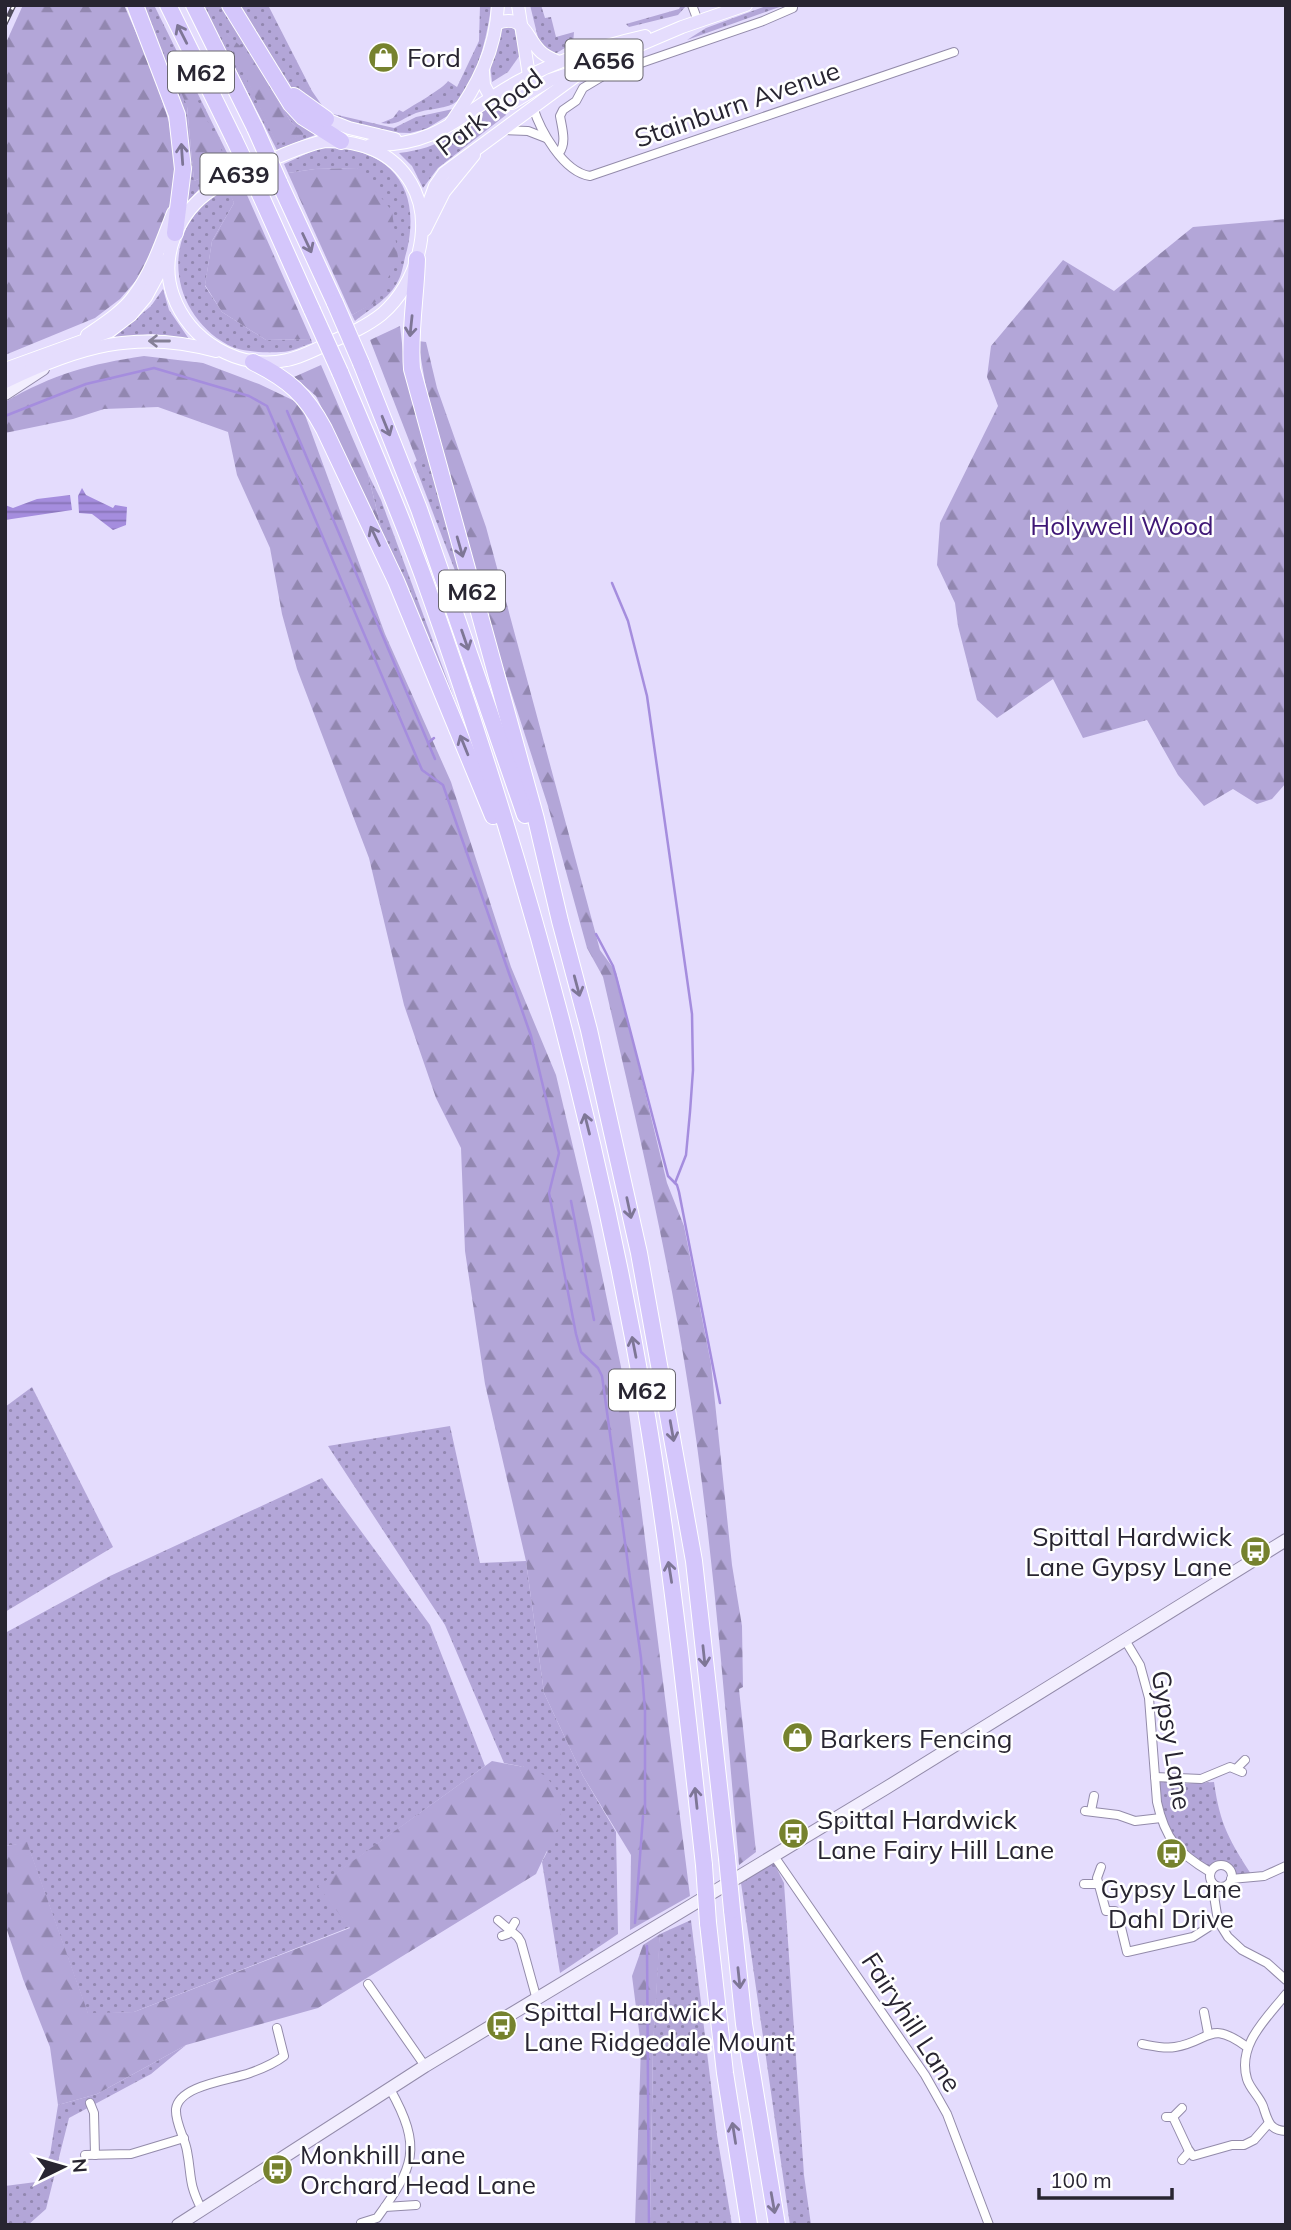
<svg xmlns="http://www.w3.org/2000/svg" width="1291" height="2230" font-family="Mulish,sans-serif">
<defs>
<pattern id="grass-dots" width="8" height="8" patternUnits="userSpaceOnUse" patternTransform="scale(1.75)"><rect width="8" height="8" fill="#b3a6d8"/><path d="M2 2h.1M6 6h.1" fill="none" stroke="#9287b0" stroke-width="1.8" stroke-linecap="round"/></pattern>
<pattern id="forest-firs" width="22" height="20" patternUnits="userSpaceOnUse" patternTransform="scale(1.75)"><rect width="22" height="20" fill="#b3a6d8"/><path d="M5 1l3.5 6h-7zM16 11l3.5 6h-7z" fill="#9287b0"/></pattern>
<pattern id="water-rules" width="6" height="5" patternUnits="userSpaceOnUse" patternTransform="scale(1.75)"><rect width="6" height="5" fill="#a58dde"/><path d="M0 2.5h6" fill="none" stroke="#8673b5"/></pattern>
</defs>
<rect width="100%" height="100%" fill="#e4dcfd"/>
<g fill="url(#grass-dots)" fill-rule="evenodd">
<path d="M139,5H154L235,169L201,187L183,207L186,178ZM187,106L229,165L194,181V180Z"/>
<path d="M203,5H221L284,107L315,135L277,150ZM227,34L270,89L291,122L304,134L277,144Z"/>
<polygon points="237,5 268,5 312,91 323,107 333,114 394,128 416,117 453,109 449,115 426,129 410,133 376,132 333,120 293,90"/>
<path d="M480,5H491C489,29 475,92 453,104C442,109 427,109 416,113C401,119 398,126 381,123L393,118L399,110L403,112C412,106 444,88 448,81L457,87L479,41Z"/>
<polygon points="530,5 541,5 545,18 551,17 556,37 574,32 573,43 555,54 540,46"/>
<polygon points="681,5 686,6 678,15 629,27 626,24 679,9"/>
<polygon points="769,5 785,5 687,40 706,28"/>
<polygon points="505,26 514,27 520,55 508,72 492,82 490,64 501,29"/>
<path d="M490,106L503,111L506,115L438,168L423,188L412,166L399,153C443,148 456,132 490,106Z"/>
<path d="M332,147C393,151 421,190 407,250C404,259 403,272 398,281C390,298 370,309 355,321L352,315L376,301L383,285L357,168L315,169L288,173L284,164L319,148Z"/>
<path d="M240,180L243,186L230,192L234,203L212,241L205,286L222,312L266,340L311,339L312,343C302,346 292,352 281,352C267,353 241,352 228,345C177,317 161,252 200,208C211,196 227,188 240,180Z"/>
<polygon points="163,289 169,310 189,339 153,334 113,338 151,306"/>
<polygon points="428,450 478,631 414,463"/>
<polygon points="368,474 381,500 462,720 460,721 382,532"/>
<polygon points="32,1387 113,1547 5,1612 5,1407"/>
<polygon points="450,1426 480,1563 526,1561 544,1693 583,1776 616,1832 618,1934 560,1973 542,1862 547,1852 524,1767 504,1763 445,1625 328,1446"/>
<polygon points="322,1478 430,1625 485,1766 319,1886 350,1927 134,2012 88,2014 27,1843 6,1846 5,1844 5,1633 110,1576"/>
<path d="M1155,1781L1180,1784L1214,1782C1220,1826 1230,1841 1253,1877L1232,1876L1229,1868C1221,1862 1214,1865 1210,1872C1166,1847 1165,1827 1155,1781Z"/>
<polygon points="773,1861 784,1883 804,2175 811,2225 790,2225 741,1883"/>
<polygon points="691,1920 717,2135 732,2225 650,2225 653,2047 659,1943 660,1934"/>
<polygon points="186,2045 151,2074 69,2118 46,2209 28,2225 5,2225 5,2186 36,2182 50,2155 58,2105 97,2094"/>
</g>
<g fill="url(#forest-firs)">
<polygon points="23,5 124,5 152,69 169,122 176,167 173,196 146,269 120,299 95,318 5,355 5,45"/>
<polygon points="225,32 249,54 291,122 305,134 277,145"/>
<polygon points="173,49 229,166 194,181 187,106 163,51"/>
<polygon points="357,168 392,211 398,258 376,302 352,315 288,173 315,169"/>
<polygon points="243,186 311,339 266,340 222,312 205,285 212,241 234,203 229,192"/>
<polygon points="1286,219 1286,783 1272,799 1257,804 1233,789 1204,806 1178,775 1147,720 1083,738 1053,679 997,718 977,700 958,626 955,603 937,565 940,523 998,406 987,377 991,346 1063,260 1114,291 1193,227"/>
<polygon points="400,326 405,369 426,452 417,461 370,340"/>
<path d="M418,341L426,342L437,388L486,527L600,950L616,972L667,1183L684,1226L711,1364L732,1565L742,1626L743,1687L739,1689L756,1852L739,1865C724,1696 712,1527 684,1360C663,1231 632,1104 603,977L587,948L548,806L501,661L426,388Z"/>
<path d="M144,356L203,363L259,384L301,404L385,634L451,782L511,967L556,1075L592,1227L627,1396L690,1896L630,1930L631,1855L583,1776L544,1693L526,1561L485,1384L465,1251L461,1148L436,1098L404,1005L369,858L297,669L282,614L270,548L237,475L228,432L158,407L104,409L73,419L5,433V402C53,374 90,364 144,356Z"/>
<polygon points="321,365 368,474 382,532 316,396 294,377"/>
<polygon points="492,1761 524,1767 544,1775 555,1787 561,1800 561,1821 536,1874 318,2008 186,2045 97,2094 58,2105 50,2047 23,1979 5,1924 5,1844 7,1846 27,1842 88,2013 134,2012 350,1928 318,1886"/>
<polygon points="660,1934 653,2047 650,2225 635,2225 641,2046 632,1976 643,1945"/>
</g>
<g fill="url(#water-rules)">
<polygon points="82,488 86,495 113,508 115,505 127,507 126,525 113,530 92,514 79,513 78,496"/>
<polygon points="70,495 72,510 5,520 5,505 13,508 37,499"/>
</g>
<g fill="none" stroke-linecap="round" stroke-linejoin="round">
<g stroke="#a58dde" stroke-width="2.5">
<polyline points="287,411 435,759"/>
<polyline points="5,416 86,384 154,368 249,396 267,406 422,770 443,785 531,1036 559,1153 549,1193 576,1334 581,1352 598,1368 602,1376 641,1658 645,1711 645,1813"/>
<polyline points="612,583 628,621 647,696 692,1014 693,1070 690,1112 686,1155 675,1183"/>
<polyline points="428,743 434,738"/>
<polyline points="596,934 613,966 617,980 668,1176 677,1185 679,1192 720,1403"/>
<polyline points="571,1201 594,1320"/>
<polyline points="635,1923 643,1816"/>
<polyline points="647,1946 649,2225"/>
</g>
<defs>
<g id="street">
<polyline points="692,5 698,21"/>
<path d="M533,107C540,130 563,172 590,176L954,52"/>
<polyline points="505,130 528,131 546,138"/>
<path d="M559,153C567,143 562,128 560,116L563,110L576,101L583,88L603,76L763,21L793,8V5"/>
<path d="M1125,1640L1140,1665L1149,1698L1157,1802C1165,1839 1178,1853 1210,1872"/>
<polyline points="1237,1768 1245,1760"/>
<polyline points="1155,1777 1201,1779 1230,1767 1242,1772"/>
<polyline points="1085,1811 1118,1815 1135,1821 1161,1818"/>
<polyline points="1091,1811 1094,1796"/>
<polyline points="774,1856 925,2075 947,2114 989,2225"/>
<circle cx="1221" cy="1876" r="11"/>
<polyline points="1101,1867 1097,1878 1106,1911 1115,1911 1118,1915 1127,1952 1193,1937 1218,1921"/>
<polyline points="1231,1879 1264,1876 1286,1866"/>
<polyline points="1212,1883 1218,1921 1228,1937 1242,1950 1267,1963 1286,1980"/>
<polyline points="1084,1884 1098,1884"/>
<polyline points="498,1920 518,1937 521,1942 537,2000"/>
<polyline points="502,1936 508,1934 515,1922"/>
<polyline points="368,1984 425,2066"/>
<path d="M1286,1994C1266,2019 1237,2045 1247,2079C1250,2089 1259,2096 1263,2106C1268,2121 1269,2130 1286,2131"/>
<polyline points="1204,2012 1208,2033"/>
<path d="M1142,2044C1153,2046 1164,2049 1175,2047C1211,2041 1209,2019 1247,2047"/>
<polyline points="90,2103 94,2113 95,2155"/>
<polyline points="1166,2117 1173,2117 1182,2108"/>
<polyline points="1173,2117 1188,2149 1193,2156 1232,2145 1244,2145 1254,2140 1268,2124"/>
<polyline points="85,2155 131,2154 184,2138"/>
<polyline points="1182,2160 1189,2152"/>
<polyline points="385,2207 416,2205"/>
<path d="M201,2208C188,2182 192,2177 187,2151C185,2138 175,2123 176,2109C179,2085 231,2080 250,2073C261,2069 275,2063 284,2056L277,2028"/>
<path d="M361,2223L377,2218C414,2167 423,2148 390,2089"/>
</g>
<g id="secondary">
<polyline points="5,394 43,369"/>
<polyline points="178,2225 425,2066 886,1788 1286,1540"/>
</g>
<g id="primary">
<polyline points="518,5 530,82"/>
<path d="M497,23C524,14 525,35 539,50C544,56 552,59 559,62"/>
<polyline points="483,72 484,85 491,98 499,103 512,103 550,80 571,73"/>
<polyline points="326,119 349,128 395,139"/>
<path d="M451,123C477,86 496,51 498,5"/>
<path d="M325,141C361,141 392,151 411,183C435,224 417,284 382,314C367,326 349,334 331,342C317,349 302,357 287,360C239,371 189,341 173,295C159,255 179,211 213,189C230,178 248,170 266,162C285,154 304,145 325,141Z"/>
<path d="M370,145C440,147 463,111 519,81C558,60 601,46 645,36"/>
<polyline points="424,216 435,186 444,173 588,67 682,27 746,5"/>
<polyline points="425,230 444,192 474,155"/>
<path d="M87,335C103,324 122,312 133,297C152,272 162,241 173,213"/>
<polyline points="5,369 110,331 131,315 146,297 166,260"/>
<path d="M5,382C78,347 135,329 216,351"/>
</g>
<g id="highway">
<polyline points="135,5 177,115 183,169 175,233"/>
<polyline points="168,5 234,139"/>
<polyline points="194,5 255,128"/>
<polyline points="230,5 291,104 303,117 341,141"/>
<polyline points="294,96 326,119"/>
<polyline points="279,182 335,303"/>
<polyline points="260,194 312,310"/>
<path d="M417,259C416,296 409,332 412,369L536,819L560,921L589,1030L639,1253L694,1561L727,1858"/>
<path d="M253,362C288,379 306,395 324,429L396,581L493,816"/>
<polyline points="361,363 419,509 525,815"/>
<path d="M340,372C370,443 401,514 427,587C522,853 597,1126 645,1404C671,1557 687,1711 704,1865"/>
<polyline points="732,1910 744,2024 777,2225"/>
<polyline points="708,1923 725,2073 749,2225"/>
</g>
</defs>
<use href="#street" stroke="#938baa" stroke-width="10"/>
<use href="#secondary" stroke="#938baa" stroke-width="14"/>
<use href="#primary" stroke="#fff" stroke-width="14"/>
<use href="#highway" stroke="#fff" stroke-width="18"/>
<use href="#street" stroke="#fff" stroke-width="8"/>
<use href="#secondary" stroke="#f2eefe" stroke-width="12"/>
<use href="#primary" stroke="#e5ddfd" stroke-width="12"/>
<use href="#highway" stroke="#d4c6fb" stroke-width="16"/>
<defs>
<polyline id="rail" points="5,24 14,5"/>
</defs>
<use href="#rail" stroke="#504c5c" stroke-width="5"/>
<use href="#rail" stroke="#fff" stroke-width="2.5" stroke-dasharray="8" stroke-linecap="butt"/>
<defs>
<g id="highway-bridge">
<polyline points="255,128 279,182"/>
<polyline points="234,139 260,194"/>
<polyline points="335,303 361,363"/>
<polyline points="312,310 340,372"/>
<polyline points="727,1858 732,1910"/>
<polyline points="704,1865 708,1923"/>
</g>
</defs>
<use href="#highway-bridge" stroke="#fff" stroke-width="18" stroke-linecap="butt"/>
<use href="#highway-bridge" stroke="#d4c6fb" stroke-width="16"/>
</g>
<defs><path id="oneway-shaft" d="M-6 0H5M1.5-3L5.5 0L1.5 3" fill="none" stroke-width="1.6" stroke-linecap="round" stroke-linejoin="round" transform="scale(1.75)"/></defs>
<g stroke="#7e7696">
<use href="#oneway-shaft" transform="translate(182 34) rotate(-117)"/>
<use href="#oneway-shaft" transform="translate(182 154) rotate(-94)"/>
<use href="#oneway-shaft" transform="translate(307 243) rotate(65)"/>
<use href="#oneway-shaft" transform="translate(411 326) rotate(96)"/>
<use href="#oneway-shaft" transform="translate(386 426) rotate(68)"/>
<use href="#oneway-shaft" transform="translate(375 536) rotate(-115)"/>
<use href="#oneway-shaft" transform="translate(460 547) rotate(74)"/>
<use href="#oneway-shaft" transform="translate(465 640) rotate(71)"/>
<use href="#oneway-shaft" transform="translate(464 745) rotate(-112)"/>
<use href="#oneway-shaft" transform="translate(577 986) rotate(75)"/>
<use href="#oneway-shaft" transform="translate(587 1124) rotate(-104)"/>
<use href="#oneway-shaft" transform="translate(629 1208) rotate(78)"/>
<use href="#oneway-shaft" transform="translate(634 1347) rotate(-101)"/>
<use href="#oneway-shaft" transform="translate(672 1431) rotate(80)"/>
<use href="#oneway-shaft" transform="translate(670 1572) rotate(-99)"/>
<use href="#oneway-shaft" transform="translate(704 1656) rotate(84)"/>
<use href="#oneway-shaft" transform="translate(696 1798) rotate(-96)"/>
<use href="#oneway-shaft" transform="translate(739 1978) rotate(84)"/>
<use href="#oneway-shaft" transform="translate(734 2133) rotate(-99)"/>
<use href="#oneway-shaft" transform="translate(773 2203) rotate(80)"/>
</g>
<use stroke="#868197" href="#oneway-shaft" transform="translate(159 341) rotate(-180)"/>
<defs>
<symbol id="shop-disc" viewBox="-11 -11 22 22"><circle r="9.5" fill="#76822e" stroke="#fff"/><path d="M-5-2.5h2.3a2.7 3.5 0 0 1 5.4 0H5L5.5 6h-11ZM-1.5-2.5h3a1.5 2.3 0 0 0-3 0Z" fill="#fff"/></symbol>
<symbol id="bus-disc" viewBox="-11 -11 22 22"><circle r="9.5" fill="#76822e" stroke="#fff"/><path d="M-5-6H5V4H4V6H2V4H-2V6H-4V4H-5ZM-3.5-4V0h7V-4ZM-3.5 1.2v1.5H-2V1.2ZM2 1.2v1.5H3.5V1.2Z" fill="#fff"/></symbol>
</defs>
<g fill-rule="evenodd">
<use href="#shop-disc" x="366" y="40" width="35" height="35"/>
<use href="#bus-disc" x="1238" y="1534" width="35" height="35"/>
<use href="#shop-disc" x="780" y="1720" width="35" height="35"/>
<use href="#bus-disc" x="776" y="1816" width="35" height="35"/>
<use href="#bus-disc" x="1154" y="1836" width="35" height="35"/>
<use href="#bus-disc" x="484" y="2008" width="35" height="35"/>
<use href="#bus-disc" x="260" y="2152" width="35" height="35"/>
</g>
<g text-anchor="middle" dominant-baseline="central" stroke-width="5" stroke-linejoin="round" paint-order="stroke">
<g fill="#fff" stroke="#68666f" stroke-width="2">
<rect x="565.5" y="39.5" width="77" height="41" rx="5"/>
<rect x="168" y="51.5" width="66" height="41" rx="5"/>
<rect x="200.5" y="153.5" width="77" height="41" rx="5"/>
<rect x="439" y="570.5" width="66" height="41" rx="5"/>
<rect x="609" y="1369.5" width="66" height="41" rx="5"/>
</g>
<g font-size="24" font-weight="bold" fill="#282531">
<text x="604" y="60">A656</text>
<text x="201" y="72">M62</text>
<text x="239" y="174">A639</text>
<text x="472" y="591">M62</text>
<text x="642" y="1390">M62</text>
</g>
<g font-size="26" fill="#282531" stroke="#fff" text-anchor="start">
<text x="407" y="57">Ford</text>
<text x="1232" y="1536" text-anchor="end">Spittal Hardwick<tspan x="1232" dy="30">Lane Gypsy Lane</tspan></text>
<text x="820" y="1738">Barkers Fencing</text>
<text x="817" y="1819">Spittal Hardwick<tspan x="817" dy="30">Lane Fairy Hill Lane</tspan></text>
<text x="1171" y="1888" text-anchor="middle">Gypsy Lane<tspan x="1171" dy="30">Dahl Drive</tspan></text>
<text x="524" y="2011">Spittal Hardwick<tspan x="524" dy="30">Lane Ridgedale Mount</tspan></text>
<text x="300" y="2154">Monkhill Lane<tspan x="300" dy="30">Orchard Head Lane</tspan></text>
</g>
<g font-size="26" fill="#282531" stroke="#fff">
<text transform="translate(737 104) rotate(-19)">Stainburn Avenue</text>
<text transform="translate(489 112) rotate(-37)">Park Road</text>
<text transform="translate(1172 1740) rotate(81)">Gypsy Lane</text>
<text transform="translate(912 2022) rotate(57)">Fairyhill Lane</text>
</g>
<g font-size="26" fill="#3f1776" stroke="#fff">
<text x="1122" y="525">Holywell Wood</text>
</g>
</g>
<rect width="1291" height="2230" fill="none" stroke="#282531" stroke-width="14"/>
<g transform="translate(63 2167) rotate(85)" stroke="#ffffff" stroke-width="5" paint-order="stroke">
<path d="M0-5L12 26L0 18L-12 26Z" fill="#282531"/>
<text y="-10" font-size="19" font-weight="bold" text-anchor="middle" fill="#282531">N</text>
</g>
<path d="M1039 2188v10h133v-10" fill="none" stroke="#282531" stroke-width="3.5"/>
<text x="1050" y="2188" font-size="21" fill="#282531" stroke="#ffffff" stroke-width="5" paint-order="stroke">100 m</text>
</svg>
